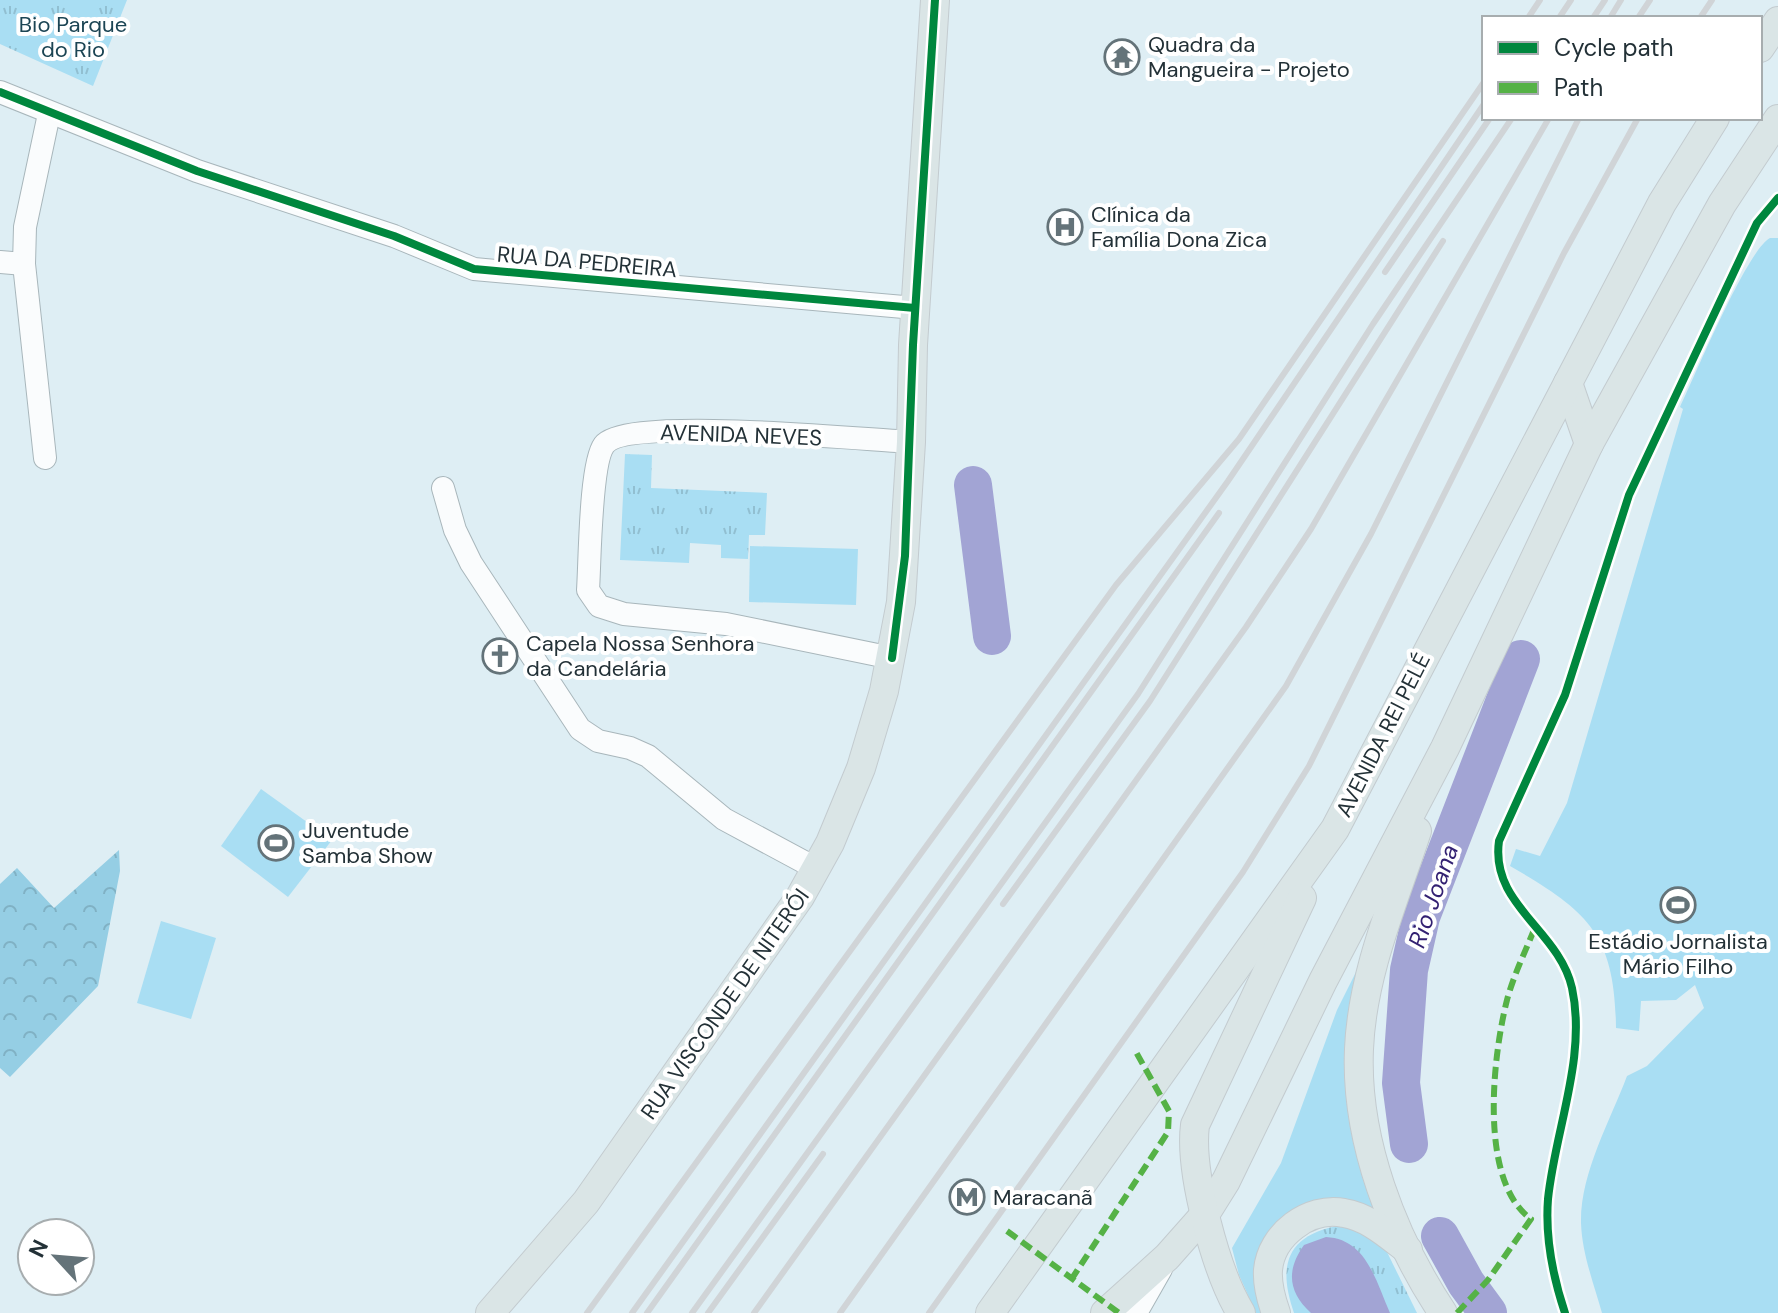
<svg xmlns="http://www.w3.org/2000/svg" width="1778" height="1313" font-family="'DM Sans',sans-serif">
<defs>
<pattern id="forest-crowns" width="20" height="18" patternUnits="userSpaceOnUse" patternTransform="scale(2)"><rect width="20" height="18" fill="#95cee4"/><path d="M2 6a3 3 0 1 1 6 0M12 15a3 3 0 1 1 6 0" fill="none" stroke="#80b1c4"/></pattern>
<pattern id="park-tufts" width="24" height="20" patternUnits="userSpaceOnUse" patternTransform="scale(2)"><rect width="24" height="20" fill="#a9def3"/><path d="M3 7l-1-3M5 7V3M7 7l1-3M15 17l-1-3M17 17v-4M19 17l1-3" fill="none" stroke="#91bfd1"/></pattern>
</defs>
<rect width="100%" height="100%" fill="#deeef4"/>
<g fill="#a9def3">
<path d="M1770,238H1778V1313H1602C1594,1284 1582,1254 1581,1223C1580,1174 1610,1121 1627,1076L1647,1066L1704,1008L1695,985L1676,1000L1641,1001L1639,1031L1616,1028C1615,934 1588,911 1510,866L1516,849L1540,856L1567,803L1683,409L1680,407C1695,376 1747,250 1770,238Z"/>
<polygon points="750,546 858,549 856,605 749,602"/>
<polygon points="261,789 332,840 288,897 221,846"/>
<polygon points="161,921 216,938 191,1019 137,1003"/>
<path d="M1359,966C1355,996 1347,1027 1345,1058C1343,1112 1357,1164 1376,1214L1304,1209L1263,1313H1256L1239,1275L1232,1248L1281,1163L1337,1010Z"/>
</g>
<polygon fill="url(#forest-crowns)" points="119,850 120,871 98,986 10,1077 0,1068 0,884 17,868 54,908"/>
<g fill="url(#park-tufts)">
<polygon points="0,0 127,0 93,86 0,44"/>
<polygon points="625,454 652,455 651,488 767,493 765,535 749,535 748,559 721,558 721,545 690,543 689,563 620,560"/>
<path d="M1341,1225L1376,1238L1387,1252L1417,1313H1294C1277,1264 1287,1235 1341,1225Z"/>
</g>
<path fill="#a2a4d4" d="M1326,1237C1367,1239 1376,1282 1390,1313H1311C1288,1292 1286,1270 1304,1245Z"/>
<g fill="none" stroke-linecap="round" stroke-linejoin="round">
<g stroke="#a2a4d4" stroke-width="38">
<polyline points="973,485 992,636"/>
<polyline points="1409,1144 1401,1083 1409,970 1421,917 1521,659"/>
<polyline points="1440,1236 1466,1283 1488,1313"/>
</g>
<defs>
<g id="minor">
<polyline points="0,92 197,171 394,236 474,269 915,308"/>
<polyline points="0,262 24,264 25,227 49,114"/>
<polyline points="24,264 45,458"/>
<polyline points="443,488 455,530 471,563 580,729 598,741 630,748 648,756 724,819 817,869"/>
<path d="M892,658L726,624L624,614L599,606L588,590C590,562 590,464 604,445C626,416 865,440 911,442"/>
<polyline points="1136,1313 1161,1269"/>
</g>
<g id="major">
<polyline points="1760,48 1778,21"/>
<polyline points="1568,383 1589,444"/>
<path d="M1417,831C1394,901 1362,974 1359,1049C1355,1140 1393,1238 1443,1313"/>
<polyline points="490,1313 586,1202 800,897 830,843 861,768 884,691 901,602 911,442 913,345 935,0"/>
<polyline points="990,1313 1335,829 1662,203 1715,118"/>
<polyline points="1105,1313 1167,1257 1206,1213 1226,1181 1323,981 1445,748 1589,444 1722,204 1778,119"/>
<path d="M1241,1313C1216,1272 1189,1172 1195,1125L1302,898"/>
<path d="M1276,1313C1271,1299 1267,1285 1268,1270C1271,1235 1309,1206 1344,1213C1369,1217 1389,1236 1408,1250"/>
</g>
</defs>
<use href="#minor" stroke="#a8b6bb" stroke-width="24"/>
<use href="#major" stroke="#c3cbcf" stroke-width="30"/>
<use href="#minor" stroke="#fafcfd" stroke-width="22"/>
<use href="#major" stroke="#dae5e6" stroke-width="28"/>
<g stroke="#d0d4d7" stroke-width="6">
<polyline points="1528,18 1540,0"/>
<polyline points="1559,18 1571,0"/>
<polyline points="1593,18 1605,0"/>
<polyline points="1610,18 1621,0"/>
<polyline points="1638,18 1650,0"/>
<polyline points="1700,18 1712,0"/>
<polyline points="1385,272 1490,118"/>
<polyline points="1003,904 1150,701 1443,241"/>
<polyline points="587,1313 1116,585 1239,439 1484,82"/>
<polyline points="632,1313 1228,481 1484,104"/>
<polyline points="647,1313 1219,513"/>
<polyline points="692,1313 1138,694 1373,324 1512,118"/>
<polyline points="708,1313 823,1154"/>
<polyline points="754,1313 1246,627 1311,529 1549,118"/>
<polyline points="840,1313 1286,686 1371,534 1579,118"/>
<polyline points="929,1313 1243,872 1309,766 1564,253 1638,118"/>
</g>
<g stroke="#55b246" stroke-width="6" stroke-dasharray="12 6" stroke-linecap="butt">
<polyline points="1007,1231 1119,1313"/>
<polyline points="1071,1280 1168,1132 1169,1111 1136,1052"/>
<path d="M1457,1313L1488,1280L1531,1219C1478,1181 1493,1055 1507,1000C1514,974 1526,950 1536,925"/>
</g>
<defs>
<g id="cycleway">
<polyline points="0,92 197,171 394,236 474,269 915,308"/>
<polyline points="892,658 905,556 913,345 935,0"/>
<path d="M1565,1313C1553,1277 1545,1238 1548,1199C1555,1130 1587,1057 1572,988C1559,930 1490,905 1499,841L1565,695L1629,495L1757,223L1778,198"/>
</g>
</defs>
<use href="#cycleway" stroke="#fff" stroke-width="13"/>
<use href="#cycleway" stroke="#00873e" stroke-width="8"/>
</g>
<defs>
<symbol id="temple-ring" viewBox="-11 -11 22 22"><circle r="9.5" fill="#fff" stroke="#647379" stroke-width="1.5"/><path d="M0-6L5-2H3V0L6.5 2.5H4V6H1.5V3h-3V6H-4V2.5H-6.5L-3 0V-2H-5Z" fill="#647379"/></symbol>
<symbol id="hospital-ring" viewBox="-11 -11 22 22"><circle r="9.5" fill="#fff" stroke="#647379" stroke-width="1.5"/><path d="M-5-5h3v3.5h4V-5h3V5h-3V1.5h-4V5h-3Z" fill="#647379"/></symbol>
<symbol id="church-ring" viewBox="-11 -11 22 22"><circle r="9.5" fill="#fff" stroke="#647379" stroke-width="1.5"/><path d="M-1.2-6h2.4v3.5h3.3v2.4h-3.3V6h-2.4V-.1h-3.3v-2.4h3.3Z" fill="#647379"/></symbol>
<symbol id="stadium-ring" viewBox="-11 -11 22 22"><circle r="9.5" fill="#fff" stroke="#647379" stroke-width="1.5"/><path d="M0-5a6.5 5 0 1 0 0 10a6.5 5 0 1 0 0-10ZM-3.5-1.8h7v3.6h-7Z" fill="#647379"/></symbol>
<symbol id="metro-ring" viewBox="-11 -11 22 22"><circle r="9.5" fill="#fff" stroke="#647379" stroke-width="1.5"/><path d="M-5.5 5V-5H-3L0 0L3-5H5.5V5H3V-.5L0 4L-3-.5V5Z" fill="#647379"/></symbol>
</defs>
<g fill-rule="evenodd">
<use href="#temple-ring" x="1102" y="37" width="40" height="40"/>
<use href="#hospital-ring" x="1045" y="207" width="40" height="40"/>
<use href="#church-ring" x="480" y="636" width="40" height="40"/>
<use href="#stadium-ring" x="256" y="823" width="40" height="40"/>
<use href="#stadium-ring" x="1658" y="885" width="40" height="40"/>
<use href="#metro-ring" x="947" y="1177" width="40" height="40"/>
</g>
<g text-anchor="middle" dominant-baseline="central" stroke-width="8" stroke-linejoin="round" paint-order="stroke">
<g font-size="22" fill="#1c4554" stroke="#fff">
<text x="73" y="24">Bio Parque<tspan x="73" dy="25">do Rio</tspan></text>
</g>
<g font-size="22" fill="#233137" stroke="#fff" text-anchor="start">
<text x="1148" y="44">Quadra da<tspan x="1148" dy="25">Mangueira - Projeto</tspan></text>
<text x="1091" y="214">Clínica da<tspan x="1091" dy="25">Família Dona Zica</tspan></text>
<text x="526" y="643">Capela Nossa Senhora<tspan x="526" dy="25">da Candelária</tspan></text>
<text x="302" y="830">Juventude<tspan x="302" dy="25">Samba Show</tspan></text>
<text x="1678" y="941" text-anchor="middle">Estádio Jornalista<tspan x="1678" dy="25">Mário Filho</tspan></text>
<text x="993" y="1197">Maracanã</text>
</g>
<g font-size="22" fill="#233137" stroke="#fff">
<text transform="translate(587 262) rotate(5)">RUA DA PEDREIRA</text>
<text transform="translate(741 435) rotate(2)">AVENIDA NEVES</text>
<text transform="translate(1383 735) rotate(-63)">AVENIDA REI PELÉ</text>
<text transform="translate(725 1004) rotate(-55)">RUA VISCONDE DE NITERÓI</text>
</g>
<g font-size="24" font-style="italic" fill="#332172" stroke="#fff">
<text transform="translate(1433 896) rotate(-71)">Rio Joana</text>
</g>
</g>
<rect x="1482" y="16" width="280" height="104" fill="#ffffff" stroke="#a7adaf" stroke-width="2"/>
<rect x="1498" y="42" width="40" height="12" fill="#00873e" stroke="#a7adaf" stroke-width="2"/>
<text x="1554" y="56" font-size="24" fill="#233137">Cycle path</text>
<rect x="1498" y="82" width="40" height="12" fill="#55b246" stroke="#a7adaf" stroke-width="2"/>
<text x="1554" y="96" font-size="24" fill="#233137">Path</text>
<g transform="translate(56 1257) rotate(296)"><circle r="38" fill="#ffffff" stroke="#a7adaf" stroke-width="2"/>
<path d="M0-6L14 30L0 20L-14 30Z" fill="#647379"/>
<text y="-12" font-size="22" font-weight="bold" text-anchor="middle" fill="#233137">N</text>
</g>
</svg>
